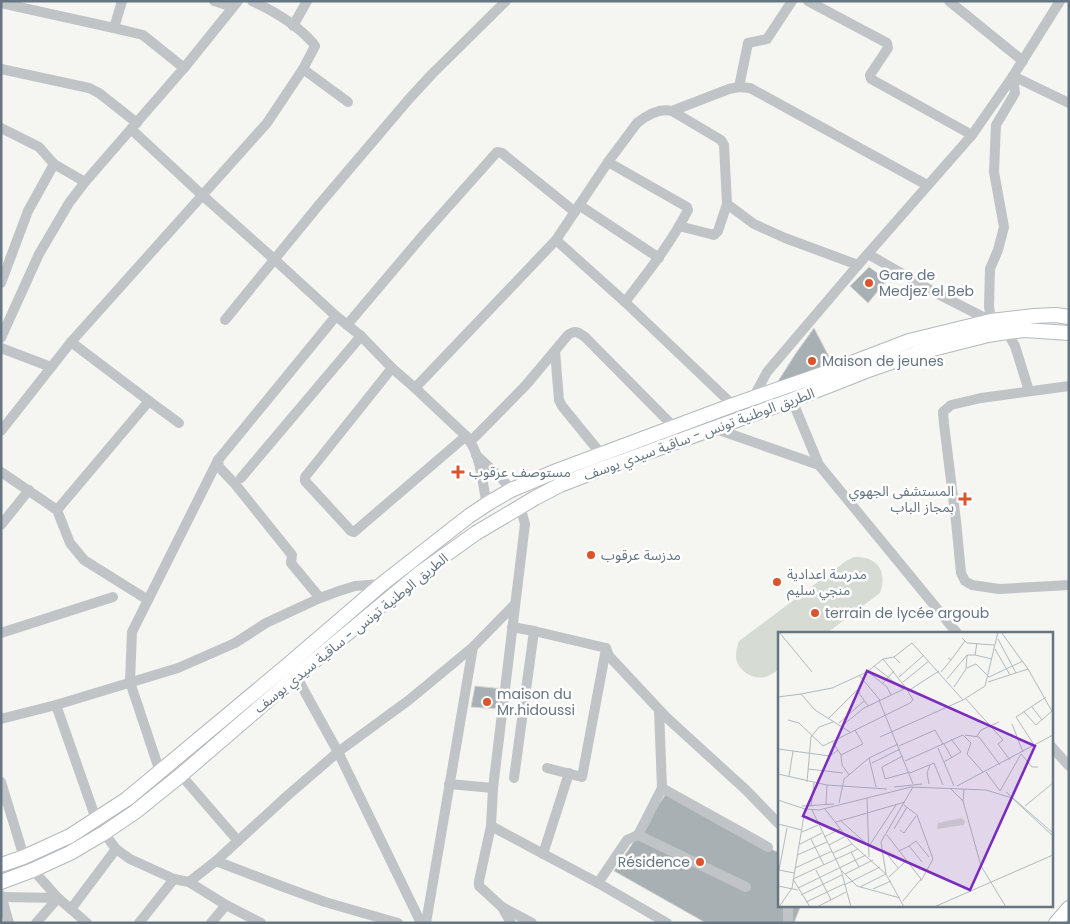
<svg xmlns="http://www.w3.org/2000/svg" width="1070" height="924" font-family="Poppins,'Noto Sans Arabic',sans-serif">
<rect width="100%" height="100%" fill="#f5f5f2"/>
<path fill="#d6dcd3" d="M854,557C877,556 888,571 880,593L827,633H779V669C775,672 770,676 765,677C752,680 737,670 736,657C736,651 737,647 739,641L846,561Z"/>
<g fill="#a8b0b4" stroke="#d6d6d4">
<polygon points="869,267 887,280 868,303 850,286"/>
<polygon points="814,328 835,368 775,386 796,353"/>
<polygon points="475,686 504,689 501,709 471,707"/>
<polygon points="667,792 779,853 779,905 801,905 794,923 706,923 614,871"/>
</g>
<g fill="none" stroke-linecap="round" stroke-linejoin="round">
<defs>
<g id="major">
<polyline points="1,865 24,857 70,836 127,799 289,664 382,584 469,516 487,504 511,490 559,470 733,405 828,372 909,341 991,321 1034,316 1056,315 1069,317"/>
<polyline points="1,882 33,870 70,853 104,833 135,812 181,775 296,676 420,573 476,533 535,498 560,485 596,471 792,400 866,371 917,353 988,335 1007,332 1025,330 1069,333"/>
<polyline points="1056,923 1069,908"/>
</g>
</defs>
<use href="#major" stroke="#b3b8bb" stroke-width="16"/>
<g stroke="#c0c4c7" stroke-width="10">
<polyline points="2,1 1,3 114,28 143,35 184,68"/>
<polyline points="214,1 233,7"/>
<polyline points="808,1 887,43 888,48 870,75 871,79 972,135"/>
<polyline points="949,1 1023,61"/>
<polyline points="293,26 307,1"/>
<polyline points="114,28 122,1"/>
<polyline points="1,69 89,88 99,93 137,123"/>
<polyline points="303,69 348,102"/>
<polyline points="1013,76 1069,103"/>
<polyline points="739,87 748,43 767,39 792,1"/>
<polyline points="672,111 729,89 739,87 750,88 927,185"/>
<polyline points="1,128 39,147 54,164 85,182"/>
<path d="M131,129L202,195L274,259L336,316L361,336L392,368L415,388L466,436C481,453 482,483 487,504"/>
<path d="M608,162L687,207L688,210C671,243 648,272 625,302"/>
<polyline points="579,205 659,258"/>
<polyline points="679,226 714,235 718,231 727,204"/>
<polyline points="556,240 625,302 733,405"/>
<polyline points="868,254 934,292 991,321"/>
<polyline points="1,283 28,211 54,164"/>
<polyline points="225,320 318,206 409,99 432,74 506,1"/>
<polyline points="991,321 989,306 990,269 998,250 1004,227 994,172 996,125 1015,93 1013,76"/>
<polyline points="347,325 424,234 497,152 502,153 575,212"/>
<polyline points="1007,332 1015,346 1029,391"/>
<polyline points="1,338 39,254 69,203 85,182 184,68 238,1"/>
<polyline points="1,348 51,367"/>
<polyline points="555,351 559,400 562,406 597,449 600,455"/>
<polyline points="392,368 305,477 305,481 351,531 354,532 466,436"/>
<polyline points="1069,386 981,398 951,405 943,412 944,424 956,521 961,573 965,581 972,585 999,589 1069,585"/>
<path d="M415,388L556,240L608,162L637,123C647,115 660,108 672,111L721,140L724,145L727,204L754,224L785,238L858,265"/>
<polyline points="753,398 767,372 858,265 972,135 1013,76 1060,1"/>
<polyline points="792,400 819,465 957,633"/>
<polyline points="149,401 179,423"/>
<polyline points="713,428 819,465"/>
<path d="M1,431L71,342L267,123L303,69L315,46L313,43C297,25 274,11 252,1"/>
<path d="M470,442L526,385L568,335C575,330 578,332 585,337L674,427"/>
<polyline points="476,455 503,480 511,490"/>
<polyline points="218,460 219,467 235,484 292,555 291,563 320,598"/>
<polyline points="1,472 57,510 149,401 71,342"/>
<polyline points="241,478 361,336"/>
<polyline points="57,510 70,543 84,560 148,600"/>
<polyline points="1,525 29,490"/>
<polyline points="512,627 534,631 606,648"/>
<polyline points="1,633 113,597"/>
<polyline points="606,648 609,656 666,717 746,790 779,824"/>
<polyline points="296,676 338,752 421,923"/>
<polyline points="56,705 96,819"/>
<polyline points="659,710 662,788"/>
<polyline points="1,719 56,705 178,668 235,643 266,623 320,598 339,591 355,586 382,584"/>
<polyline points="1051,746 1069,766"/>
<polyline points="547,768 582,777 606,649"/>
<polyline points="160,772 130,682 132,632 218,460 336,316"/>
<polyline points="181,775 238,841"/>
<polyline points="514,778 534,631"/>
<polyline points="1,782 24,857"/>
<polyline points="449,784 493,788"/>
<polyline points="491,826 598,883 667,923"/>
<polyline points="104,833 116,849 130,859 174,879 189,882 226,905 261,923"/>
<polyline points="638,835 662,788 768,847"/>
<polyline points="543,854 569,773"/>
<polyline points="216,861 284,887 325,902 398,923"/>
<polyline points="33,870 58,898 87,923"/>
<polyline points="189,882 216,861 287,796 338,752 409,700 473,647 515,604"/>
<polyline points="598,883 627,840 638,835 746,887"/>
<polyline points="1,895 9,923"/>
<polyline points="2,897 58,898"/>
<polyline points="788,905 788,923"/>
<polyline points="502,907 532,923"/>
<polyline points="71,909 116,849"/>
<polyline points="36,923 58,898"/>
<polyline points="139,923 174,879"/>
<polyline points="211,923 226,905"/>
<polyline points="426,923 473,647"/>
<polyline points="511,923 502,907 479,886 479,881 491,826 493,788 525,524 520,506"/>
</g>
<use href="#major" stroke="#fff" stroke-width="14"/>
</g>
<g fill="#db542c" stroke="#fff" stroke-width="2">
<circle cx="869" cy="283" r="5"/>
<circle cx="812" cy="361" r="5"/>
<path d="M455.5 464.5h5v5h5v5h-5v5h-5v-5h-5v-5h5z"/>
<path d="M962.5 491.5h5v5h5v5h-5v5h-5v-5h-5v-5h5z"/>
<circle cx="591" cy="555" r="5"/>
<circle cx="777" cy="582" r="5"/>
<circle cx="815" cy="613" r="5"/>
<circle cx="487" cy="702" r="5"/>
<circle cx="700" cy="862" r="5"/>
</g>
<g text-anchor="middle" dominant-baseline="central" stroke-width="5" stroke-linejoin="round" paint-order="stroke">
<g font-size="14" fill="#657581" stroke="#fff" text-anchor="start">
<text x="879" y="275">Gare de<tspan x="879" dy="16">Medjez el Beb</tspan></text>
<text x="822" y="361">Maison de jeunes</text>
<text x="469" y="472">مستوصف عرقوب</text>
<text x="954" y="491" text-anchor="end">المستشفى الجهوي<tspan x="954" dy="16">بمجاز الباب</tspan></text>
<text x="601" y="555">مدزسة عرقوب</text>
<text x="787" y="574">مدرسة اعدادية<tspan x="787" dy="16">منجي سليم</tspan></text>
<text x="825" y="613">terrain de lycée argoub</text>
<text x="497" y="694">maison du<tspan x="497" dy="16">Mr.hidoussi</tspan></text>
<text x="690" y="862" text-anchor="end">Résidence</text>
</g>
<g font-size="14" fill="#657581" stroke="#fff">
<text transform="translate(699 434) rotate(-20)">الطريق الوطنية تونس - ساقية سيدي يوسف</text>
<text transform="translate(351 633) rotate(-39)">الطريق الوطنية تونس - ساقية سيدي يوسف</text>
</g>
</g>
<g transform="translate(778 632)">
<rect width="275" height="275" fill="#f5f5f2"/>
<path d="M183,186L187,189L186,193L159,197L160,191Z" fill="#d6dcd3"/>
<path fill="none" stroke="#b2babe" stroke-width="1" d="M1,0L34,40M223,0L250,37L275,81M184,6L189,11L216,13M220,7L238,41M217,17L232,43M189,23H197L199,11M197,23L214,27M116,25L134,11L185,68M173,28L187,9M96,34L125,57M189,36L198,32L211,45L245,29M90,40L109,55L113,63M163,40L173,28L170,26M81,43L102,68M121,45L146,23M169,47L189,23L188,37L176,55M125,50L151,29M210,50L250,37M105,51L116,39M130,59L161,39M23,62L54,56L89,40L105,27L116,25L122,31M0,65L23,62L37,78L72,100M188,67L225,108L220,112L232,128M101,68L135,152M254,75L264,88M246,80L258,93L274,79M51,86L79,58L90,74M10,88L21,91L45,114L132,71L135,68L128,56M61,91L86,69M234,92L245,120M65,93L86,76L128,56L105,27M187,103L201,105L222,133M199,104L203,98L221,90M102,105L185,68L207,54L220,0M54,109L63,123L85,112L77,98M166,112L174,126M256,113L238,85L268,65M121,114L157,98L165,112M160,116L176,154M0,117L52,124L60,118M63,123L64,133L71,143M125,124L104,135L107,147L132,140M91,126L98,155M127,129L185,103L193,111L189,122L205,140M166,130L183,120L173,107M94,131L122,117M30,137L65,141M208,140L222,159L243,122L254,135H260M132,141L156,131L165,153M0,142L49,153L109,157M11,144L15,119M29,150L33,105L41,95L55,90M151,152L149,141L152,133M179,154L275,103M116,155L144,152M172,156L185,169M186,157L185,169L203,234L228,275M228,160L275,201M89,166L91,225M0,168L27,177L41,178L133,155L208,158L234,166L275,204M61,171L66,147L91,126L120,112M48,172L49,153M126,173L139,183L155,227L143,249M24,174L56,172M247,174L275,151M33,175L36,151M47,177L74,212L108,242L126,275M34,178L63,238L73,275M63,189L91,214L118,173M58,190L127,170M0,192L24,198M116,197L129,175M122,198L126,201L138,184M24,200L40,193M109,203L143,247L125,269M46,205L62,197M33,207L46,233M22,212L44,201M51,213L68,204M131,214L138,209L151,225M106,218L120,236M121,219L131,214L144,230M73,220L81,235M55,221L74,212M19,223L49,210M17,236L54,219M1,238L9,196M1,238L16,241M38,238L53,268M64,239L79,254L122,266M67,242L95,228M111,245L128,229M66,253L102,235M0,254L20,258M82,255L108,242L103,210L135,155M20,256L88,223M95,257L113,249M23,263L64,243M28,270L66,252M1,275L14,256L27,177M32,275L15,247L80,217M39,275L68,260M156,275L275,223"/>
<path fill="#7b2cbf" fill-opacity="0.15" stroke="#7b2cbf" stroke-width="2.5" d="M89,39L257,114L192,258L25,184Z"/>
<rect width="275" height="275" fill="none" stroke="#657581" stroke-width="2.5"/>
</g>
<rect width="1070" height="924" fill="none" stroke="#657581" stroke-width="5"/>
</svg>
